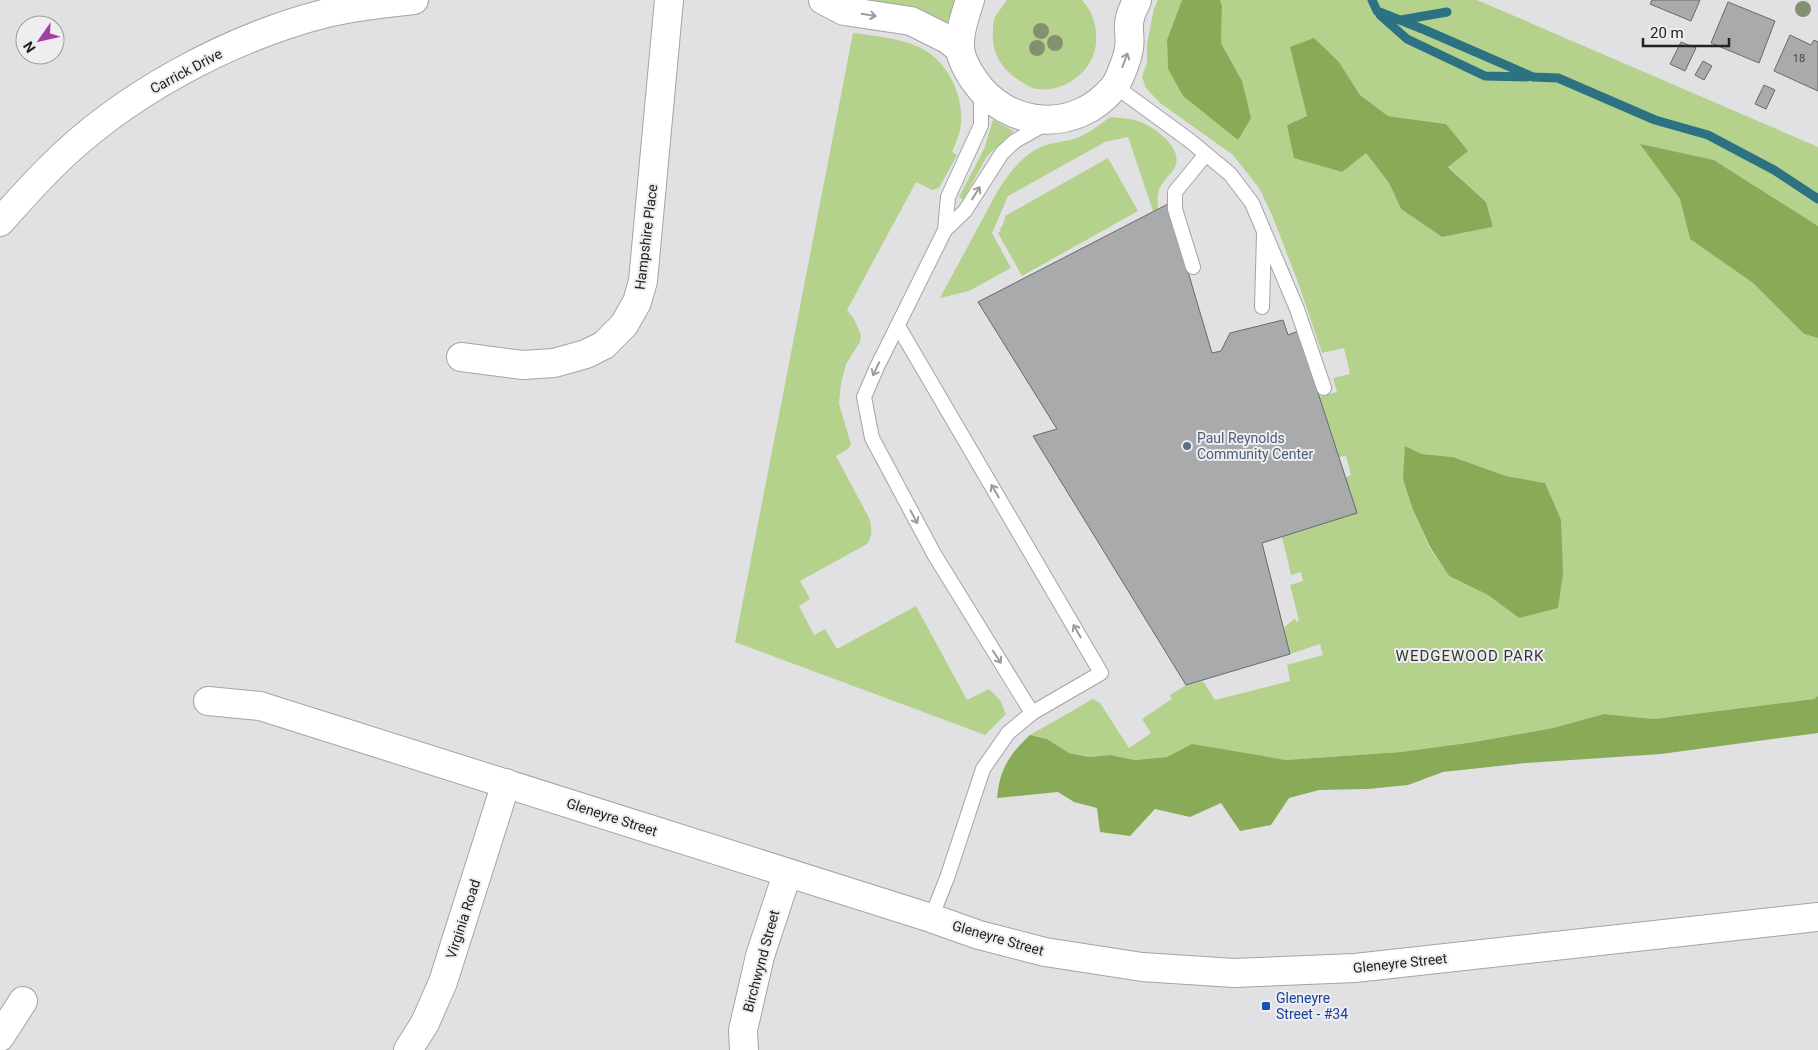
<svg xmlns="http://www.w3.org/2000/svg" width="1818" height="1050" font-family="Roboto,sans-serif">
<rect width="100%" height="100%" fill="#e1e1e4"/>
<g fill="#b4d28c" fill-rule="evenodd">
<path d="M857,0H956L948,22L945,23C918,6 888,4 857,0Z"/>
<path d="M1007,0H1082C1093,12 1097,26 1096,42C1095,70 1065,93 1037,89C1032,89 1025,84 1020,81C1002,70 991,53 993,31C993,27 993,23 994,19C997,13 1003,6 1007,0Z"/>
<path d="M1158,0H1182L1167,41L1168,69L1183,96L1204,113L1242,81L1221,43L1222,6L1220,0H1477L1818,147V226L1714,160L1641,145L1680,199L1690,239L1753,283L1804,334L1818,338V696L1814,699L1654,719L1604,714L1553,728L1474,742L1401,752L1286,760L1193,745L1167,757L1135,760L1110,755L1089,757L1069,753L1047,739L1030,735L1093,699L1100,703L1129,748L1151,733L1142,719L1172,699L1170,695L1186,685L1203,681L1215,700L1290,681L1287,665L1323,655L1320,644L1290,654L1284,628L1295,618L1296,622L1299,621L1290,585L1303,581L1301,572L1291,575L1282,537L1345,478L1351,475L1346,456L1339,457L1319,397L1337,392L1333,378L1350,374L1344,348L1322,353L1299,285L1272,215L1259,188L1233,155L1160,103L1146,88L1142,77L1147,62V44L1154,9ZM1339,62L1360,95L1388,116L1447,124L1448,166L1486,202L1493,227L1442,237L1401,209L1389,183L1366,153L1287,125L1307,116ZM1405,446L1422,454L1453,457L1506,476L1545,483L1519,618L1488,595L1449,576L1429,547L1413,510Z"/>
<path d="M853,33C876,36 900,38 921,48C949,62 966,99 960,130C958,138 955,145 952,152L957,155L939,188L932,190L916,182L847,310L854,319L861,335L860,342L846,364L841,383L839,404L851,444L848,449L836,456L869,518C872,528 873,535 867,544L800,581L810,599L799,606L814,635L825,629L837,649L916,606L967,700L989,689L1000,700L1006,714L985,735L735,642Z"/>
<path d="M1110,117C1119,118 1129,118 1138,121C1153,126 1181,146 1176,164C1174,172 1169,174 1165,180C1157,189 1157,198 1158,209L1153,211L1128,137L1105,142L1008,196L992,233L1011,268L969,291L940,298L997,192C1008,174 1023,154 1043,146C1054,142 1064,142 1074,139C1087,135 1099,125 1110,117Z"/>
<polygon points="993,120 1014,131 987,156 963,200 959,197 984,149"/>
<polygon points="1108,158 1138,211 1022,276 998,233 1001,231 1000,229 1004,224 1003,222 1005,220 1005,216"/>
</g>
<g fill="#89ab57">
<polygon points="1182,0 1220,0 1222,6 1221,43 1242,81 1251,118 1238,140 1183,96 1168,69 1167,40"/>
<polygon points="1314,38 1339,62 1360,95 1388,116 1446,124 1468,151 1448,167 1486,202 1493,227 1442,237 1401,209 1389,183 1366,153 1342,172 1294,158 1287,125 1307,116 1290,47"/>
<polygon points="1640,144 1714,160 1818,226 1818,338 1804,334 1753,283 1690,239 1680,199"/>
<polygon points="1405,446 1422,454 1453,457 1506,476 1545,483 1561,520 1563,574 1558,608 1519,618 1488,595 1449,576 1430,547 1413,510 1403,479"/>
<path d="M1818,696V733L1661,754L1527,763L1443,772L1408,785L1368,789L1319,790L1289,798L1271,825L1240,831L1221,803L1190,817L1155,809L1130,836L1100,832L1097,808L1074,802L1058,792L997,798C1000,768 1009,755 1030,735L1047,739L1069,753L1089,757L1110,755L1135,760L1167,757L1192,744L1286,760L1401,752L1474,742L1553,728L1604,714L1654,719L1814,699Z"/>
</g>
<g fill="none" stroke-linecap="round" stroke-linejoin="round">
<g stroke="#2c7282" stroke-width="9">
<polyline points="1372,0 1377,11 1425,30 1533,77 1558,78 1655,120 1708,135 1774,170 1818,199"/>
<polyline points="1380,15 1407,39 1485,76 1527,77"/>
<polyline points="1401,20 1447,12"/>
</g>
</g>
<g fill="#a9aaac" stroke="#69696c">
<polygon points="1652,0 1700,0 1691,21 1650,4"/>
<polygon points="1728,2 1775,21 1759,63 1711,43"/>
<polygon points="1790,35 1811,45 1814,40 1818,42 1818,91 1774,71"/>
<polygon points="1681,42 1696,48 1685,71 1670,64"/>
<polygon points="1703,61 1712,66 1704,80 1695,75"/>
<polygon points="1764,85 1775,90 1766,109 1755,104"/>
<polygon points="1168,204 1212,353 1221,351 1230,333 1283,320 1288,335 1298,331 1357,513 1262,543 1290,654 1186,685 1033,436 1057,429 978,302"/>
</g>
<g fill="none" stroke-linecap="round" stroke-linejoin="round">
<defs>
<g id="service">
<polyline points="1115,86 1189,140 1230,174 1252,203 1297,309 1324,388"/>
<polyline points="945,230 948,197 981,125 981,91"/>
<polyline points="1193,267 1175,209 1175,192 1206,154"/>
<polyline points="1262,307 1264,235"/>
<polyline points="898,326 1101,673 1032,713 1008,733 983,769 947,878 931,918"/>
<polyline points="1032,713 934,554 872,438 864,397 877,367 945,230 965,211 1002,153 1015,141 1047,123"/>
</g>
<g id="minor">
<polyline points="461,357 523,365 554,363 586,354 604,345 624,325 637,302 643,281 669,0"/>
<polyline points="208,701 260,706 931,918 979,935 1045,952 1142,967 1234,973 1355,968 1818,917"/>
<polyline points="0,1037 23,1001"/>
<polyline points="408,1050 425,1023 443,982 506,783"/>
<polyline points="744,1050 743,1030 760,956 787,874"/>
</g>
<g id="tertiary">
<polyline points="823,0 844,11 911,21 947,39 960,49"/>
<path d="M970,0C965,15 959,33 960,49C961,58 968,72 974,80C1007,129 1076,134 1114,87C1119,81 1128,57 1129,48C1131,38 1127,27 1130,18C1131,12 1135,6 1137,0"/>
<path d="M0,222C16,204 32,186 49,169C121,96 228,38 327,13C355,6 385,3 414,0"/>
</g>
</defs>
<use href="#service" stroke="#a3a4a6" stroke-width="16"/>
<use href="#minor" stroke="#a3a4a6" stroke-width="30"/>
<use href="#tertiary" stroke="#a3a4a6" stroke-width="30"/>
<use href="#service" stroke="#fff" stroke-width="14"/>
<use href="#minor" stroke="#fff" stroke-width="28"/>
<use href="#tertiary" stroke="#fff" stroke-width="28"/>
</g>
<g fill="#849170">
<circle cx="1803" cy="9" r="8"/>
<circle cx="1041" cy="31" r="8"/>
<circle cx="1055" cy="43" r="8"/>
<circle cx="1037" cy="48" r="8"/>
</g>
<defs><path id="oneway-shaft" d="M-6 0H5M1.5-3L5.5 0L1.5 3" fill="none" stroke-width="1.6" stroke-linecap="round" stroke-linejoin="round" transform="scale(1.25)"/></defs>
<g stroke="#9c9c9c">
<use href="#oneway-shaft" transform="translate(869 15) rotate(9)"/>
<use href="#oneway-shaft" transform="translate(1125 60) rotate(-69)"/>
<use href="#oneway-shaft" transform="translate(976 193) rotate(-58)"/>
<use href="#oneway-shaft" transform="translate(876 369) rotate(115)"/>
<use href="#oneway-shaft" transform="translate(995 491) rotate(-120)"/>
<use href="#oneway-shaft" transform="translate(914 517) rotate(62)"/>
<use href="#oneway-shaft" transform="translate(1077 631) rotate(-120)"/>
<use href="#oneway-shaft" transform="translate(997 657) rotate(57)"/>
</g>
<circle fill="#5c6f8a" stroke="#eeeef1" stroke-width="2" cx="1187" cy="446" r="5"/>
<rect fill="#1a4fb4" stroke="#eeeef1" stroke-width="2" x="1261" y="1001" width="10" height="10" rx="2.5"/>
<g text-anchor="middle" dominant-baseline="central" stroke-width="4" stroke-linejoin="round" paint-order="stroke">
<g font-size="11" fill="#444445">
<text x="1799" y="58">18</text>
</g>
<g font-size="14" fill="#222223" stroke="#eeeef1">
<text transform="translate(186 71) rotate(-28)">Carrick Drive</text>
<text transform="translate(646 237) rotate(-83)">Hampshire Place</text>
<text transform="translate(612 817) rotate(18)">Gleneyre Street</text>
<text transform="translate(463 919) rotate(-72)">Virginia Road</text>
<text transform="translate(998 938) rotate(16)">Gleneyre Street</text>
<text transform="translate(761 961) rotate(-75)">Birchwynd Street</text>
<text transform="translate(1400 963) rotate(-6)">Gleneyre Street</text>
</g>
<g font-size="14" fill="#4e5e75" stroke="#eeeef1" text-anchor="start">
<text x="1197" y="438">Paul Reynolds<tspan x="1197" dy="16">Community Center</tspan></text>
</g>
<g font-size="14" fill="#164399" stroke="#eeeef1" text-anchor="start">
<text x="1276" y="998">Gleneyre<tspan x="1276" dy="16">Street - #34</tspan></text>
</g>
<g font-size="15" letter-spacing="1" fill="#343537" stroke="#eeeef1">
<text x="1470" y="656">WEDGEWOOD PARK</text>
</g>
</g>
<g transform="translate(40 40) rotate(236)"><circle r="24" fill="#eeeef1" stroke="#9c9c9f"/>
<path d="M0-4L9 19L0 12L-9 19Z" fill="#a23da2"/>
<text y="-8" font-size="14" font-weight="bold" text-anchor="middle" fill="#222223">N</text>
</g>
<path d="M1643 38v8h86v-8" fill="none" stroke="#222223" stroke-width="2.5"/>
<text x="1650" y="38" font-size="15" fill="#222223" stroke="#eeeef1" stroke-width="4" paint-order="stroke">20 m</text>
</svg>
